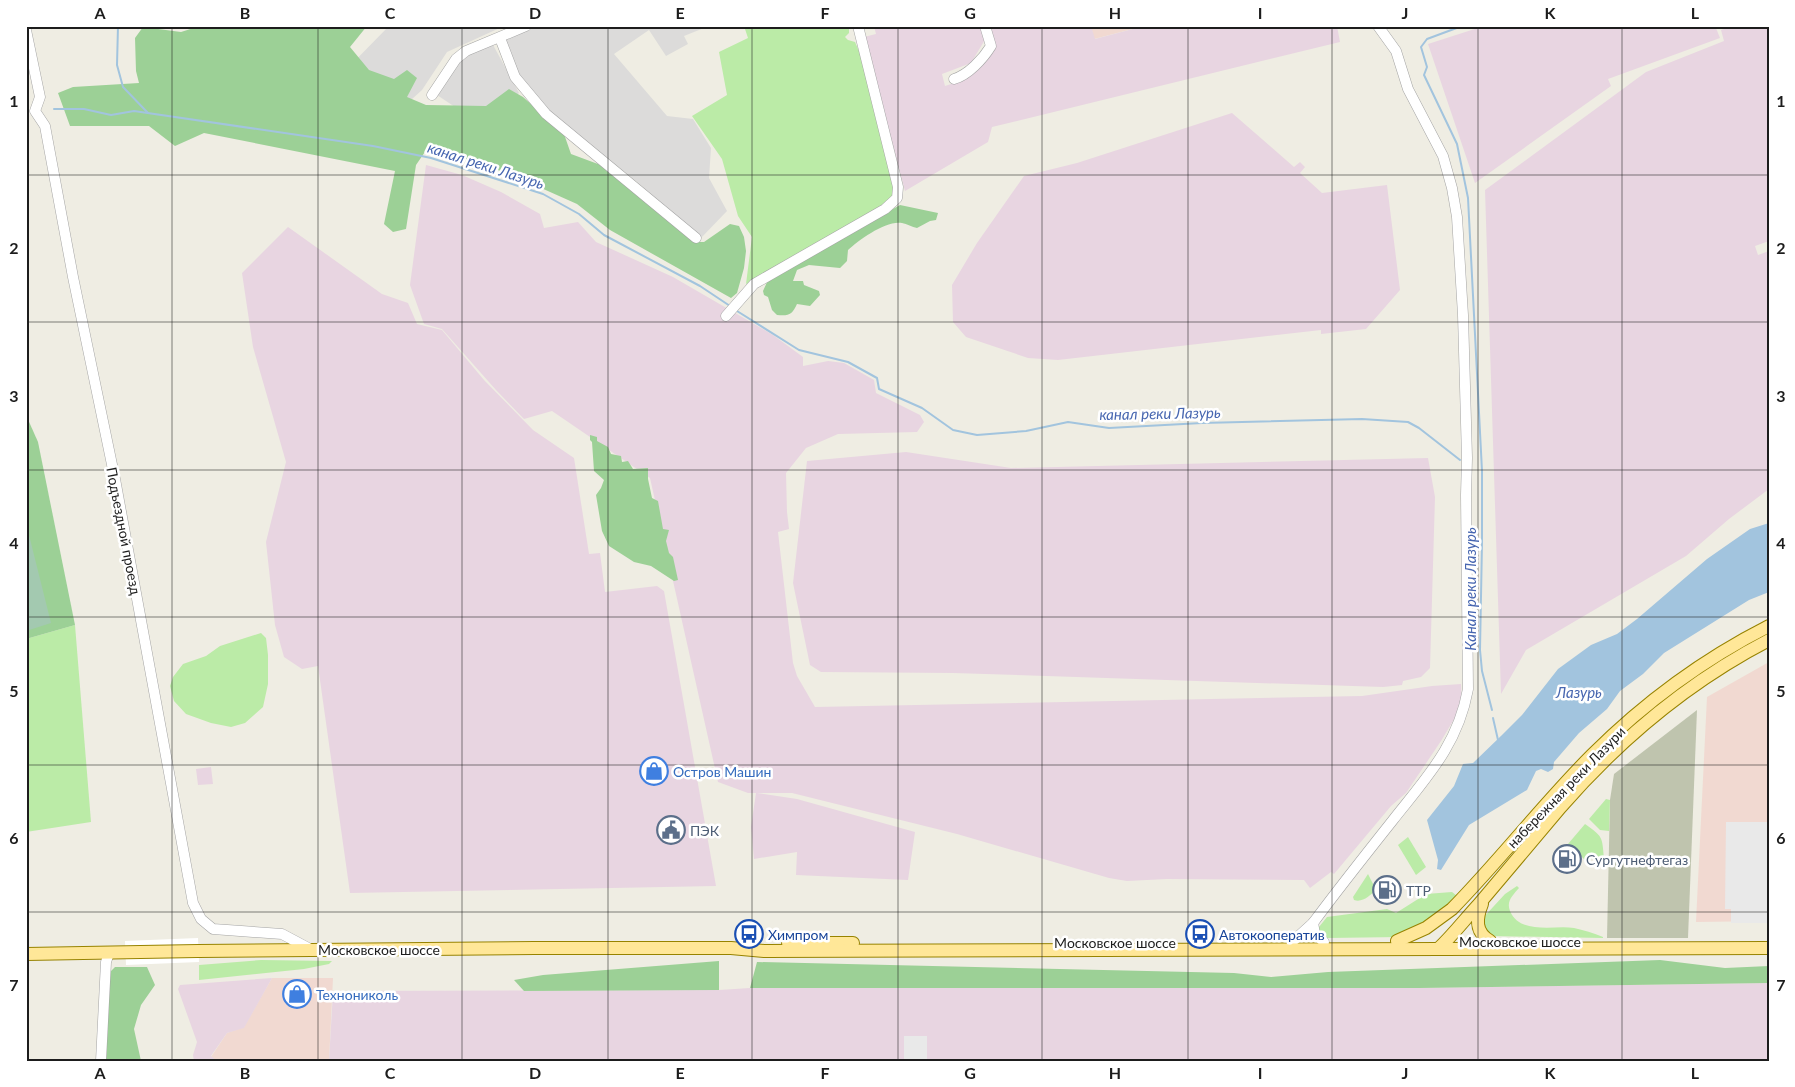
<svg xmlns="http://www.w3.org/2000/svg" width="1795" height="1087" font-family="Lato,sans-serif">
<rect width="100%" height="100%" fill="#efede3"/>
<g fill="#dcdbda">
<polygon points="389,26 504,26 447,52 422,90 402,108 345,71"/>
<polygon points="521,26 709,26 684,36 688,44 666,56 649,30 614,54 667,116 693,119 711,148 709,178 727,211 701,238 636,181 553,115 516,74 499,36"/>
<polygon points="492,43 519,93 489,118 455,107 431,91 451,61"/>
</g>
<g fill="#f1d9d1">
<polygon points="1091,26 1144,26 1094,39"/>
<polygon points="1769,662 1769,921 1696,922 1707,697"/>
<polygon points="272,978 333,978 329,1061 217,1061 211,1057 227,1033 244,1027"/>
</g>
<g fill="#e8d5e1">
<polygon points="874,26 982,26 986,38 971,63 942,74 945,86 960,81 995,49 989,26 1091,26 1095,39 1144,26 1337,26 1340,42 992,127 988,142 905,191 864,37 876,34"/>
<polygon points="1484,26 1719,26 1716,28 1720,38 1608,79 1611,86 1475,183 1428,44"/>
<polygon points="1733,26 1769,26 1769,241 1755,246 1758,255 1769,251 1769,489 1729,519 1686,556 1526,650 1501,694 1485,190 1646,72 1724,41 1721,30"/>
<polygon points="1232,113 1294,167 1300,162 1305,167 1300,173 1322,193 1387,185 1400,290 1366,329 1321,334 1321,330 1058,360 1028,358 966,337 953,322 952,285 977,243 1024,176 1077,163"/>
<polygon points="426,165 462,175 501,192 540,214 544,228 578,222 596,242 673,277 773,335 803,357 803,366 828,361 844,363 874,380 876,393 920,415 924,422 917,432 838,434 806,448 786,473 787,512 789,529 778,532 793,663 797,676 815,707 1362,696 1432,686 1461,684 1462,706 1441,741 1406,793 1391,806 1334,874 1331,872 1310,888 1304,880 1167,879 1127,881 1109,878 957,834 792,793 757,793 797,799 915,832 908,880 796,875 797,852 754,859 751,827 756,793 748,793 718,782 650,478 552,411 524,419 496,390 442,329 424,324 410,285"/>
<polygon points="288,227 382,294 408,303 417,324 442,330 484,380 533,430 574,458 589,554 600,553 605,592 657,586 664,591 716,886 350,893 318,666 302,669 284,657 275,625 266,542 286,462 253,347 242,273"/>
<polygon points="906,452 1011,468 1428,458 1435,497 1430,668 1421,677 1403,681 1402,685 1383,687 953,673 821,672 810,665 793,583 807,461"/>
<polygon points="211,767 213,784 198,785 196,769"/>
<polygon points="272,978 244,1028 227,1033 211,1056 217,1061 194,1061 193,1055 197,1042 178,989 180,985"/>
<polygon points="1769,983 1769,1061 329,1061 333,991 719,990 750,988 1419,988"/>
</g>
<polygon fill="#bfc4ae" points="1697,710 1688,938 1607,938 1610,800 1614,774"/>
<g fill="#bbeba7">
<polygon points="744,26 849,26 849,33 845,37 848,40 855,42 865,65 891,173 894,192 892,197 887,205 746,284 752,237 738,216 722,159 692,116 727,95 719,52 748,38"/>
<polygon points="75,625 91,822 26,832 26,639"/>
<polygon points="261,633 266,638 268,655 268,684 263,707 245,723 231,727 211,723 186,714 174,701 170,686 173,677 183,664 206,656 220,646"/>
<polygon points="1606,799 1610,800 1609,831 1600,830 1589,819"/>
<path d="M1585,824C1603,837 1602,836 1604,858L1584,859L1568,844Z"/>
<polygon points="1408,837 1426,867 1416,875 1398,845"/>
<path d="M1368,874L1376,890C1370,895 1363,903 1354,900L1353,897Z"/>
<path d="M1517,886L1519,888C1513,895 1506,901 1510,911C1520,935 1554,925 1574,928C1583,930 1594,933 1603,937V938L1490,936L1485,932L1482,919L1505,894Z"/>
<polygon points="1452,892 1457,896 1430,920 1401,937 1327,938 1317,933 1319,927 1327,917 1387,909 1396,913 1426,894"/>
<polygon points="261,960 332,961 329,964 304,969 199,980 199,965"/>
</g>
<g fill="#9cd096">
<polygon points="200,26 367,26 350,47 369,70 394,79 407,70 417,78 407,97 426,105 486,106 509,89 523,97 564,134 571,154 606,167 698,242 704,242 730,224 739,226 744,237 746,251 744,268 737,293 731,298 610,230 577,204 512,175 429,146 416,165 406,229 393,232 384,224 395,171 204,133 175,146 149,126 70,126 58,93 73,87 139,83 136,71 135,38 143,27 181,32"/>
<path d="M900,205L938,213L936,220L930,221L917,228C912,227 907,224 902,223C886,220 859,240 848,250L847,261L840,268L809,265L797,270L793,281H803L804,285L819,291L820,295L810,306L797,304C792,315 789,316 777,315L772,310L768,297L764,295L763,291L768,280Z"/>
<polygon points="26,415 38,442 75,625 26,639"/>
<polygon points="590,435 597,437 597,441 608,447 611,454 621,456 622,462 628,461 633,469 648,468 648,479 652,498 658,501 663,529 669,530 666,541 669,553 673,557 678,580 674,581 651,566 634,562 609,546 602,531 596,495 601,488 604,480 594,471 592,442 590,440"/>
<polygon points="1660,960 1725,968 1769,966 1769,983 1419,988 750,988 757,962 1234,973 1271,977 1328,972"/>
<polygon points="719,961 719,990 524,991 514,980 543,975"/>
<polygon points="115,967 147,967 155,985 141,1005 134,1029 141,1061 104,1061 110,972"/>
</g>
<polygon fill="#a3c9b0" points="26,523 51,623 26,631"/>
<g fill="#e9e9e9">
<polygon points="1726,822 1769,822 1769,923 1731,923 1731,909 1725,909"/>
<rect x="904" y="1036" width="23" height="25"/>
</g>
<polygon fill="#a2c4de" points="1769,523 1769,592 1749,600 1664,653 1643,674 1620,691 1607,709 1579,733 1554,762 1553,769 1548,772 1541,769 1536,771 1527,790 1469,825 1441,870 1437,869 1438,860 1427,820 1454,786 1463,764 1473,763 1502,735 1522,715 1558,669 1591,645 1617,634 1637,619 1707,559 1750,529"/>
<polygon fill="#fff" points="198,938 199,962 126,965 125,941"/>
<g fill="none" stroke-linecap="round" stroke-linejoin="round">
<g stroke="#a2c4de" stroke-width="2">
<polyline points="118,26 117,65 123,87 148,113"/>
<polyline points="1462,26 1427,39 1421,47 1427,67 1424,75 1457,144 1468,198 1482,471 1482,543 1480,650 1482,671 1492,710"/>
<polyline points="54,109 84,109 111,115 134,111 373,146 431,158 543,194 579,214 604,235 700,286 730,306"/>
<polyline points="737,311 799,350 848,362 877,378 879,389 922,408 953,430 977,435 1026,431 1068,422 1109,428 1202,423 1362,419 1408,422 1419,428 1460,460"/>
<polyline points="1493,718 1498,740"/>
</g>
<defs>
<g id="minor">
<polyline points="26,30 40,97 35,111 45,126 73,277 115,479 193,903 201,919 213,929 282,934 312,950"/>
<polyline points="500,38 515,77 546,114 696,238"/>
<path d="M954,79C968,75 983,59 991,46L985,26"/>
<polyline points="432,95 456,59 466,51 526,26"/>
<polyline points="726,316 754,284 885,209 897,198 898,187 858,26"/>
<polyline points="1313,923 1315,934 1324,942"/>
<path d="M1292,942L1313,923C1339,888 1366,854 1393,820C1426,778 1458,745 1468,689L1466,495L1467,458L1463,315L1457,217L1452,188L1443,156L1408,89L1396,51L1378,26"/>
<polyline points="101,1061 106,962 109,953"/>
</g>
<g id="major">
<path d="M1482,904C1476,919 1475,932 1490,941"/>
<path d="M1397,941L1426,928L1452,909C1501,859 1543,804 1592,755C1644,703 1704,659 1769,626"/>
<polyline points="788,943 853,943"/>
<path d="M1438,949C1453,935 1465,919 1479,904C1506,872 1533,840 1560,808C1619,740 1688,682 1769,640"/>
<polyline points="26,954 198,951 535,948 731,948 764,951 1769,948"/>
</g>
</defs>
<use href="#minor" stroke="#a4a4a4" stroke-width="11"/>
<use href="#major" stroke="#978300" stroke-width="14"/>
<use href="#minor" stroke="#fff" stroke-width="10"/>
<use href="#major" stroke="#ffe798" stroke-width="12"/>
</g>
<path fill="none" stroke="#1d1d1d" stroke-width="1" stroke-opacity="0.55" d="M172,26V1061M318,26V1061M462,26V1061M608,26V1061M752,26V1061M898,26V1061M1042,26V1061M1188,26V1061M1332,26V1061M1478,26V1061M1622,26V1061M26,175H1769M26,322H1769M26,470H1769M26,617H1769M26,765H1769M26,912H1769"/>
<defs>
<symbol id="shop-ring" viewBox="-11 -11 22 22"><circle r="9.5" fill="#fff" stroke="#3f7fe0" stroke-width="1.5"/><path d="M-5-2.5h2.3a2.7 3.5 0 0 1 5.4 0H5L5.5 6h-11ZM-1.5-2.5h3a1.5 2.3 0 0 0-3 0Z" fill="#3f7fe0"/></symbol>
<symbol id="civic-ring" viewBox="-11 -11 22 22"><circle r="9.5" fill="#fff" stroke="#5c6f8a" stroke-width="1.5"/><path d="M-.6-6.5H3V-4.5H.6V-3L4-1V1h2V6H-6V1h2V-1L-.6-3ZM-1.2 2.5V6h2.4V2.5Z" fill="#5c6f8a"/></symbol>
<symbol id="fuel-ring" viewBox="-11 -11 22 22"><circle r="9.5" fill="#fff" stroke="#5c6f8a" stroke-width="1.5"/><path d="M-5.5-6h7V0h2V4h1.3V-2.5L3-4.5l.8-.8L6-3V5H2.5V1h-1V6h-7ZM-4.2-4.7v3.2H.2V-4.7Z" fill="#5c6f8a"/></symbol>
<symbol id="bus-ring" viewBox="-11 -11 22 22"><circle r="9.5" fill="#fff" stroke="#1a4fb4" stroke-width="1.5"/><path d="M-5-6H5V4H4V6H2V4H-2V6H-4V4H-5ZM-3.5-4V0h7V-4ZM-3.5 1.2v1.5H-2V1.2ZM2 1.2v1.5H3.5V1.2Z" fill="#1a4fb4"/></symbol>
</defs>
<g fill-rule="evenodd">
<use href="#shop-ring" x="638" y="755" width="32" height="32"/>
<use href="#civic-ring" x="655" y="814" width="32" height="32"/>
<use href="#fuel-ring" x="1551" y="843" width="32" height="32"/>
<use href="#fuel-ring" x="1371" y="874" width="32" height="32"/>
<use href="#bus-ring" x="733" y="918" width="32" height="32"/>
<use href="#bus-ring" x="1184" y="918" width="32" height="32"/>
<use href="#shop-ring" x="281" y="978" width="32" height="32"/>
</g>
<g text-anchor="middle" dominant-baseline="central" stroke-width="5" stroke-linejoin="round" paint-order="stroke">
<g font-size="14" fill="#1d1d1d" stroke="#fff">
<text transform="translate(124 531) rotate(79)">Подъездной проезд</text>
<text transform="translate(1566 787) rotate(-46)">набережная реки Лазури</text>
<text x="1520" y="941">Московское шоссе</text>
<text x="1115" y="942">Московское шоссе</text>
<text x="379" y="949">Московское шоссе</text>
</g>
<g font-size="14" fill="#366cbe" stroke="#fff" text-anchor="start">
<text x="673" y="771">Остров Машин</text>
<text x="316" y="994">Технониколь</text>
</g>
<g font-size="14" fill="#4e5e75" stroke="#fff" text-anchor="start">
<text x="690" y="830">ПЭК</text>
<text x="1586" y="859">Сургутнефтегаз</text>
<text x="1406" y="890">ТТР</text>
</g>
<g font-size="14" fill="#164399" stroke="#fff" text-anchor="start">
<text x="768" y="934">Химпром</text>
<text x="1219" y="934">Автокооператив</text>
</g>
<g font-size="15" font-style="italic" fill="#4766b0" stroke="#fff">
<text transform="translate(486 165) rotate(18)">канал реки Лазурь</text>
<text transform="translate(1160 413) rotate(-1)">канал реки Лазурь</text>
<text transform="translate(1470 589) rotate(-90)">Канал реки Лазурь</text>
<text x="1579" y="692">Лазурь</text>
</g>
</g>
<rect width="1795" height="1087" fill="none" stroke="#ffffff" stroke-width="55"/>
<rect x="28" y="28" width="1740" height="1032" fill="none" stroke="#1d1d1d" stroke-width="2"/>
<g font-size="16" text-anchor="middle" font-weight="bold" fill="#1d1d1d">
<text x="100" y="19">A</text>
<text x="245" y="19">B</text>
<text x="390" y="19">C</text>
<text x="535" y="19">D</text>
<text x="680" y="19">E</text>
<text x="825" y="19">F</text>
<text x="970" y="19">G</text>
<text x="1115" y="19">H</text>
<text x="1260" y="19">I</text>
<text x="1405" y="19">J</text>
<text x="1550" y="19">K</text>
<text x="1695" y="19">L</text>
<text x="14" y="107">1</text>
<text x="1781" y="107">1</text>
<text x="14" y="254">2</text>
<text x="1781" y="254">2</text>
<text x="14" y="402">3</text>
<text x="1781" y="402">3</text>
<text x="14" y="549">4</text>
<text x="1781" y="549">4</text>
<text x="14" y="697">5</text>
<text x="1781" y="697">5</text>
<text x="14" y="844">6</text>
<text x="1781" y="844">6</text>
<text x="14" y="991">7</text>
<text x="1781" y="991">7</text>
<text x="100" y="1079">A</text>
<text x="245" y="1079">B</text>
<text x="390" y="1079">C</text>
<text x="535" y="1079">D</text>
<text x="680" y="1079">E</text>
<text x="825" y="1079">F</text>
<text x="970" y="1079">G</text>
<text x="1115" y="1079">H</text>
<text x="1260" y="1079">I</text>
<text x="1405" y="1079">J</text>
<text x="1550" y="1079">K</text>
<text x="1695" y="1079">L</text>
</g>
</svg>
